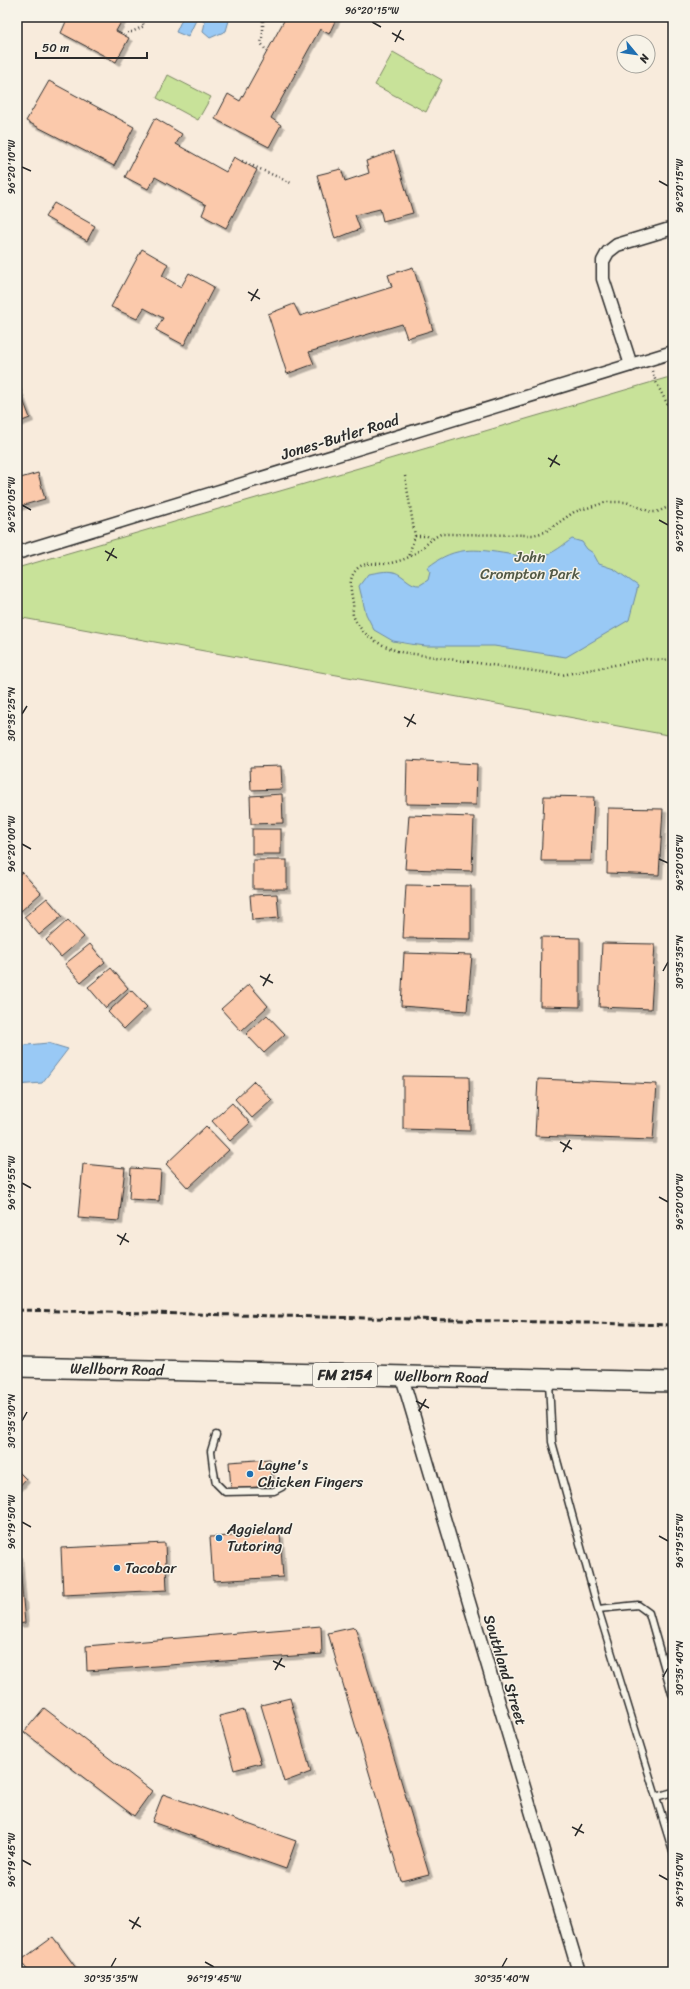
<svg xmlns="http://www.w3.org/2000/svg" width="690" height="1989" font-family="Sriracha,sans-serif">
<defs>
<filter id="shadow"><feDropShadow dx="3.5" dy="3.5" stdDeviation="0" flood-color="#0004"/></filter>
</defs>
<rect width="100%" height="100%" fill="#f8ebdc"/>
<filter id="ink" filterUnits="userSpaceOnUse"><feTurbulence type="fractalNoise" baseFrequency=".025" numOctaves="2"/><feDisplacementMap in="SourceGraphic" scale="8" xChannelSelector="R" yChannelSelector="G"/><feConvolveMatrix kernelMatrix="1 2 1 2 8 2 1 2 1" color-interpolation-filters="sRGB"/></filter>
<g filter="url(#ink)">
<g fill="#c8e299" stroke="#7a8662">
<polygon points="393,52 442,80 426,112 375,85"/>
<polygon points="168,75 211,97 198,120 157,98"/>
<polygon points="673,376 673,736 17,617 17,568"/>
</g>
<g fill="#99c9f5" stroke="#6d8aa4">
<polygon points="183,17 230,17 226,31 210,38 203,32 205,22 197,18 188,37 176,32"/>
<path d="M572,539L582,542L587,549L593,553L599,564L614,569L638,586L629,620L566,657L494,646H426L410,644L393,641L374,630L366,614L359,586L368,574C376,573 386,570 394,572C404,575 410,586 420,585L428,580L430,572L427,568C457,543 480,550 515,555C524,557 534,559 543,556C554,553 563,545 572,539Z"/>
<polygon points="48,1043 68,1049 42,1083 17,1085 17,1046"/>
</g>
<g fill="#fbc9ab" stroke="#2b2b2b" filter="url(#shadow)">
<polygon points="68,17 124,17 116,31 129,38 116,62 61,33"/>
<polygon points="286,17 337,17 329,34 320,29 271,118 281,125 269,147 215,119 228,94 240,101"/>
<polygon points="49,81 134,127 114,166 26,121"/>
<polygon points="155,118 182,134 176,144 226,172 234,157 257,170 226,228 202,215 206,205 155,177 148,189 125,177"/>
<polygon points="394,151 413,213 383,221 380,209 355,215 360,229 335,239 317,175 341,169 345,181 369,173 366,161"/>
<polygon points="54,203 95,226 87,241 45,217"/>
<polygon points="142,249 168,264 162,276 181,287 189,273 214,287 184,345 156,330 163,318 144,308 137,319 111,307"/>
<polygon points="413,267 433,330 407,338 402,324 309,352 314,364 287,374 268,314 294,304 300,316 392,287 388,275"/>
<polygon points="17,384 30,418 17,423"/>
<polygon points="38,473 45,499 17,507 17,479"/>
<polygon points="407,760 477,764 476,805 406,804"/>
<polygon points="281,766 282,789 251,790 250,767"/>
<polygon points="282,794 283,823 251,824 250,796"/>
<polygon points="544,796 594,797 591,861 541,861"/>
<polygon points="608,808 663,809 659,875 607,873"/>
<polygon points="409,815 474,817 472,871 405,869"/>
<rect x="252" y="829" width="29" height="25"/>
<rect x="253" y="860" width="34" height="29"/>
<polygon points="22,872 41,893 21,911 17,906 17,877"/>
<polygon points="406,885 471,886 471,939 403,938"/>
<polygon points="277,894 279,918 252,920 250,895"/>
<polygon points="47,898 62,916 39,935 24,917"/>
<polygon points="68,920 84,937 61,957 46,940"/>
<polygon points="541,937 580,938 580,1007 540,1006"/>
<polygon points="602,943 655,944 651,1009 599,1007"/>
<polygon points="90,944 105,962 81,982 65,964"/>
<polygon points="404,953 472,955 467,1011 401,1006"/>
<polygon points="111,968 128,988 106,1008 88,987"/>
<polygon points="249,984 268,1006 241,1031 221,1009"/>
<polygon points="131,990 147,1007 124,1029 108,1012"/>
<polygon points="267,1015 285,1034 264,1053 246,1034"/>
<polygon points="403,1076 469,1077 470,1131 403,1129"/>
<polygon points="538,1079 657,1084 653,1140 535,1136"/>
<polygon points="254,1081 272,1100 252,1118 235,1099"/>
<polygon points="232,1103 250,1123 230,1141 212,1121"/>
<polygon points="206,1126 229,1150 188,1188 166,1164"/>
<polygon points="83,1164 125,1168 119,1221 78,1218"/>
<polygon points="131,1168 161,1170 159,1201 129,1199"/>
<polygon points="270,1459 272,1486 231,1489 229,1462"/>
<polygon points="17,1470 26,1479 17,1489"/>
<polygon points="280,1534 283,1577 213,1581 210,1537"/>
<polygon points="165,1543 167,1590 63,1595 61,1548"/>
<polygon points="17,1554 19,1554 25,1623 17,1624"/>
<polygon points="321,1626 322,1654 87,1671 86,1646"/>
<polygon points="355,1627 429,1874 401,1881 328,1633"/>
<polygon points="290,1698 311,1772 284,1782 261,1705"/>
<polygon points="44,1708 152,1791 134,1816 24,1732"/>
<polygon points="244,1710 261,1763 234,1770 219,1716"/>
<polygon points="163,1794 296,1841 286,1869 152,1822"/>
<polygon points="53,1937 79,1972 29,1972 20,1961"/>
</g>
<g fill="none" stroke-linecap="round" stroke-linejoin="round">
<defs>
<g id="lane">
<polyline points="549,1382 552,1442 598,1609 673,1852"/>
<polyline points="216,1435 211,1451 213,1467 216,1483 225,1492 274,1491 282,1487"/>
<polyline points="598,1609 638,1605 649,1613 672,1694"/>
<polyline points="656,1797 673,1792"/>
</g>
<g id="street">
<polyline points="631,365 603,279 603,261 608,252 617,245 673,228"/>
<polyline points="17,553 673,352"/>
<polyline points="402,1377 579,1972"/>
</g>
<g id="primary">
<path id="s1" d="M17,1367L673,1382"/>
</g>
</defs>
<use href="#lane" stroke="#2b2b2b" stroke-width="9"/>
<use href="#street" stroke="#2b2b2b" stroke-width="15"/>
<use href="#primary" stroke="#2b2b2b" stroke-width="22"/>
<g stroke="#2b2b2b" stroke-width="2.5" stroke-dasharray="1 3" stroke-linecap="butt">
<polyline points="263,17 263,32 261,43 265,49"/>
<polyline points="127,32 132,32 144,26 141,17"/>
<polyline points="242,161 291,183"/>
<path d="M652,371C657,387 666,400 673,415"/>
<polyline points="405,476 415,536 408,557"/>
<path d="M673,505L657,512H651L626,502H607L574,512L545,532L533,535L441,534C430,539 424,548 414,554C407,559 399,561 391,563C380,566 367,560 358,568C347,578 351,590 353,603C354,606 352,611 353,615C361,636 380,645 400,652L562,675L646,659L673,660"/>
<polyline points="415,536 427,536 431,538"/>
<polyline points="17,1911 20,1972"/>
</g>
<use href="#lane" stroke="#f7f3e8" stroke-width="6"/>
<use href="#street" stroke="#f7f3e8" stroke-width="12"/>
<use href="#primary" stroke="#f7f3e8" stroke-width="19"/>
<polyline stroke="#2b2b2b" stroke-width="3" stroke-dasharray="6 3" stroke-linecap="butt" points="17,1310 673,1325"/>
</g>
</g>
<path fill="none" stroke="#2b2b2b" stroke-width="1.5" d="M372,22L381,27M392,33L404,40M395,42L401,30M22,167L31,171M659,181L668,186M248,292L260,299M251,301L258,289M548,458L560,465M550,467L557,455M22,505L31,510M659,520L668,525M105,551L117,558M107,561L114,548M22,714L27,706M404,717L416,724M407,727L414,714M22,844L31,849M659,859L668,863M663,971L668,962M260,976L273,983M263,986L270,974M560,1142L572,1149M563,1152L570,1140M22,1183L31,1188M659,1197L668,1202M117,1235L129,1242M120,1245L126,1233M416,1401L429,1408M419,1411L426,1399M22,1421L27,1412M22,1522L31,1527M659,1536L668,1541M273,1661L285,1667M275,1670L282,1658M663,1677L668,1668M572,1827L584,1833M575,1836L582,1824M22,1860L31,1865M659,1875L668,1880M129,1920L141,1927M132,1929L139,1917M205,1962L214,1967M111,1967L116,1958M502,1967L507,1958"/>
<g fill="#1f6fb2" stroke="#f7f3e8" stroke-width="1.5">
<circle cx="250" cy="1474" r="4"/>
<circle cx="219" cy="1538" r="4"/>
<circle cx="117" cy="1568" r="4"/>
</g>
<g text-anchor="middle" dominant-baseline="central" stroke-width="3" stroke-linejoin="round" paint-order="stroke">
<rect fill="#f7f3e8" stroke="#686764" stroke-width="1" x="313" y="1363" width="64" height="24" rx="3"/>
<g font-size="14" font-weight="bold" fill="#2b2b2b">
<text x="345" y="1375">FM 2154</text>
</g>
<g font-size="15" fill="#2b2b2b" stroke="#f7f3e8">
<text transform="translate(340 437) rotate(-17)">Jones-Butler Road</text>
<text stroke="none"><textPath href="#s1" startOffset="100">Wellborn Road</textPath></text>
<text stroke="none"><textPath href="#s1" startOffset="424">Wellborn Road</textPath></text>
<text transform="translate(505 1670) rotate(73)">Southland Street</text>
</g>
<g font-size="15" fill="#525946" stroke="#f7f3e8">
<text x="530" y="557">John<tspan x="530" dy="17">Crompton Park</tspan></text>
</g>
<g font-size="15" fill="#2b2b2b" stroke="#f7f3e8" text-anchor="start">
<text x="258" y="1465">Layne's<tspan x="258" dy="17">Chicken Fingers</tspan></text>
<text x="227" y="1529">Aggieland<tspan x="227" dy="17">Tutoring</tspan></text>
<text x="125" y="1568">Tacobar</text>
</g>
</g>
<rect width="690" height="1989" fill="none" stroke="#f7f3e8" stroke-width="44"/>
<g transform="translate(636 54) rotate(119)"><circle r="19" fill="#f7f3e8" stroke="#a5a39c"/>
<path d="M0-3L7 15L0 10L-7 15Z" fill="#1f6fb2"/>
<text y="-6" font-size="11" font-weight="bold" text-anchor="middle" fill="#2b2b2b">N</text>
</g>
<path d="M36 52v6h111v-6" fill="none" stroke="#2b2b2b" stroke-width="2"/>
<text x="42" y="52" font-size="12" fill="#2b2b2b" stroke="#f7f3e8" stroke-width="3" paint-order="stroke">50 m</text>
<rect x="22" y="22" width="646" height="1945" fill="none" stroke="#2b2b2b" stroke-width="1.5"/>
<g font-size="10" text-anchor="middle" fill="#2b2b2b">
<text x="372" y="14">96°20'15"W</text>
<text transform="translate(11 167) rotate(-90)" y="4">96°20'10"W</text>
<text transform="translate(679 186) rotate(-90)" y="4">96°20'15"W</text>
<text transform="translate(11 505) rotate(-90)" y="4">96°20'05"W</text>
<text transform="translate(679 525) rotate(-90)" y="4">96°20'10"W</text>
<text transform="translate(11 714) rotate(-90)" y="4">30°35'25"N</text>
<text transform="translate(11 844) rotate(-90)" y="4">96°20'00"W</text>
<text transform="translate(679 863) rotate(-90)" y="4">96°20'05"W</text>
<text transform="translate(679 962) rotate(-90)" y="4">30°35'35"N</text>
<text transform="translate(11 1183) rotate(-90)" y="4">96°19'55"W</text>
<text transform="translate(679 1202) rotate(-90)" y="4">96°20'00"W</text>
<text transform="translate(11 1421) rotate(-90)" y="4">30°35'30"N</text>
<text transform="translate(11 1522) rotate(-90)" y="4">96°19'50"W</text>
<text transform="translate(679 1541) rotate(-90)" y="4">96°19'55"W</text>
<text transform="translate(679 1668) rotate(-90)" y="4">30°35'40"N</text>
<text transform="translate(11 1860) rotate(-90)" y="4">96°19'45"W</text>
<text transform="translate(679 1880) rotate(-90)" y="4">96°19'50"W</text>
<text x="111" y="1982">30°35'35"N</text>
<text x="214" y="1982">96°19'45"W</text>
<text x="502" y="1982">30°35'40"N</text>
</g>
</svg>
